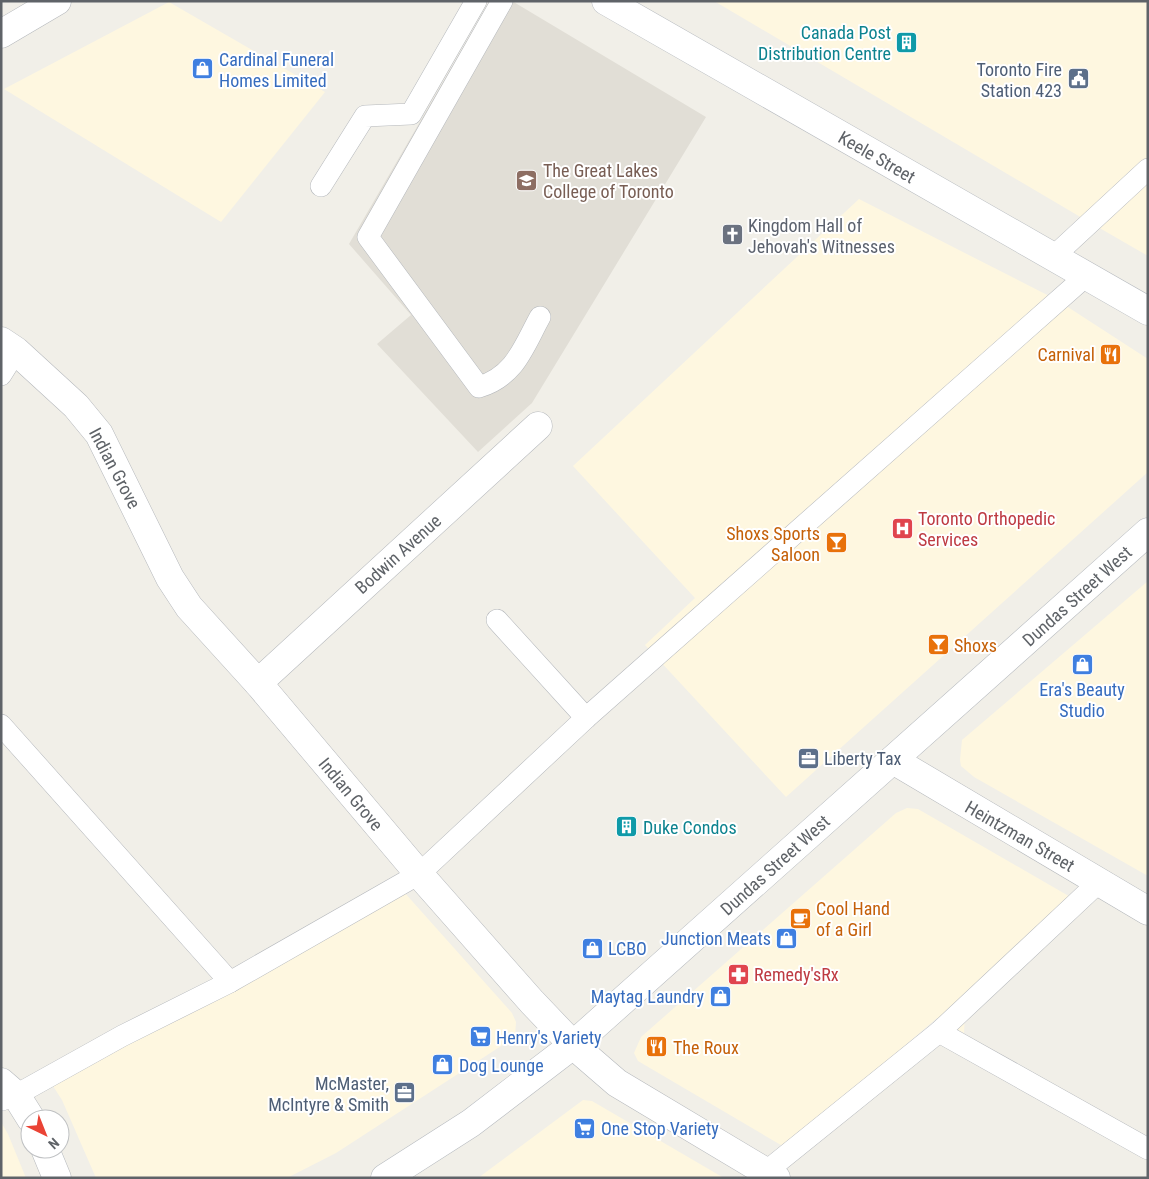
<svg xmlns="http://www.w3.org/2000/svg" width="1149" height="1179" font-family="'Roboto Condensed',sans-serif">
<rect width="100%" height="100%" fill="#f1efe8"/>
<g fill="#fef7e0">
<polygon points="714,1 1148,1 1148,256 1077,215"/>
<polygon points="169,2 325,92 221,222 4,89"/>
<polygon points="859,199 1057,300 1148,359 1148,472 786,797 645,645 695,598 573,466"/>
<polygon points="1148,581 1148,876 974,777 961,766 960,760 962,740"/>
<polygon points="907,808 918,809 1086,906 965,1015 964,1033 937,1018 786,1148 638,1061 634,1053 641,1037 896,813"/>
<polygon points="404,892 512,1013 516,1022 515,1037 336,1153 287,1178 96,1178 62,1100 53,1086"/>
<polygon points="583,1100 592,1101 724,1178 478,1178"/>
<polygon points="1,1122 8,1134 26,1178 1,1178"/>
</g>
<polygon fill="#e1ded6" points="490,1 512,1 706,117 532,403 478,452 377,344 411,315 349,244"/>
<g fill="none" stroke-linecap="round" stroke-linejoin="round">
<defs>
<g id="service">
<path d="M502,1L368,237L479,387C515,376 523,348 540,317"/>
<polyline points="321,186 365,116 411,114 476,1"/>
<polyline points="1053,257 1148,169"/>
<polyline points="1,375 16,351"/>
<polyline points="497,620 586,718"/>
<polyline points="1,725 230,982"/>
<polyline points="939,1032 1148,1149"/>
<polyline points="2,1100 16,1095 122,1036 230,982 419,874 586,718 1086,276"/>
<polyline points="758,1178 939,1032 1099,882"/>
</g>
<g id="minor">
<polyline points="1,341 16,351 76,406 99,434 170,578 189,607 258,683 419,874 532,1002 573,1045 617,1083 776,1178"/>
<polyline points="258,683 538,426"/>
<polyline points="893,760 1148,911"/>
<polyline points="1,1082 16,1095 31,1119"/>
<polyline points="45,1149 57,1178"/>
</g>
<polyline id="tertiary" points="1,34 57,1"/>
<g id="secondary">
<polyline points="606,1 1148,311"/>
<polyline points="385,1178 471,1123 573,1045 1148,532"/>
</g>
</defs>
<use href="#service" stroke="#b5b8bc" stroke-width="22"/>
<use href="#minor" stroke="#b5b8bc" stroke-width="29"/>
<use href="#tertiary" stroke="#b5b8bc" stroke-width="29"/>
<use href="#secondary" stroke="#b6babf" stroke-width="29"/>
<use href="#service" stroke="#fff" stroke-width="21"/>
<use href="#minor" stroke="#fff" stroke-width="28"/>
<use href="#tertiary" stroke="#fff" stroke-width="28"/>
<use href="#secondary" stroke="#fff" stroke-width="28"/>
</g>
<defs>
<symbol id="building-square" viewBox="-11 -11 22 22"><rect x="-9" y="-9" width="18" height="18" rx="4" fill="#0f9aa8" stroke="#fff"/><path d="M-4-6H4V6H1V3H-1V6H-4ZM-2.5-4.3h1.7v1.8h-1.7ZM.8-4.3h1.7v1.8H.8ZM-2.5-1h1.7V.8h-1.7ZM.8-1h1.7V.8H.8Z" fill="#fff"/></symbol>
<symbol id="shop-square" viewBox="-11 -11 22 22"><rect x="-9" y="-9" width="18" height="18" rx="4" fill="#3f7fe0" stroke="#fff"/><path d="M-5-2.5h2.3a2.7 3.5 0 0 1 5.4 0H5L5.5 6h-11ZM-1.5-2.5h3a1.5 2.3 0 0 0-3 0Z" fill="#fff"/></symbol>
<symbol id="civic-square" viewBox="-11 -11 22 22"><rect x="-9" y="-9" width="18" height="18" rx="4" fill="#5c6f8a" stroke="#fff"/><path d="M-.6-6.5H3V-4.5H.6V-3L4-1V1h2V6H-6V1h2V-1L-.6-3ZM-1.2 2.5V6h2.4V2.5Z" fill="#fff"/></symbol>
<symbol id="school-square" viewBox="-11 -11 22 22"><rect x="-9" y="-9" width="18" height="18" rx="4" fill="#8d6e63" stroke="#fff"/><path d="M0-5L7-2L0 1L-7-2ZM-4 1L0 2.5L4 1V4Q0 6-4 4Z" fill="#fff"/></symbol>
<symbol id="church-square" viewBox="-11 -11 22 22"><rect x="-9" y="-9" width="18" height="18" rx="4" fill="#6b7280" stroke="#fff"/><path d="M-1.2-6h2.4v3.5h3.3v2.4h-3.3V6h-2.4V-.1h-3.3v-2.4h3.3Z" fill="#fff"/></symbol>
<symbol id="restaurant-square" viewBox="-11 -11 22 22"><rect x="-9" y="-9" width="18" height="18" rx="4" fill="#e8710a" stroke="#fff"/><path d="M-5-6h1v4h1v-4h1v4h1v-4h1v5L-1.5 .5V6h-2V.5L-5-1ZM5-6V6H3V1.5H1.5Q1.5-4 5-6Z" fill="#fff"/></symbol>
<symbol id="hospital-square" viewBox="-11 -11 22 22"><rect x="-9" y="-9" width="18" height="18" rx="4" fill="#e0444e" stroke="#fff"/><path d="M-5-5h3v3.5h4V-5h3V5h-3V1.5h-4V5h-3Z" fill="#fff"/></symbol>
<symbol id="bar-square" viewBox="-11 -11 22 22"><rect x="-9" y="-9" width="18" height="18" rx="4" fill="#e8710a" stroke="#fff"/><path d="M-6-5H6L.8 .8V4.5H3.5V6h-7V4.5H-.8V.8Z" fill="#fff"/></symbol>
<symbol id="office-square" viewBox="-11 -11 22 22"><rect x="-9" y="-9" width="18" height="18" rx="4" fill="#5c6f8a" stroke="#fff"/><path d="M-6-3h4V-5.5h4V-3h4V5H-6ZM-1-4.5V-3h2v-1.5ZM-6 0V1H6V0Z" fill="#fff"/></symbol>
<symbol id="cafe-square" viewBox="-11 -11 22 22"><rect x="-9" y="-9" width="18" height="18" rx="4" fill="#e8710a" stroke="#fff"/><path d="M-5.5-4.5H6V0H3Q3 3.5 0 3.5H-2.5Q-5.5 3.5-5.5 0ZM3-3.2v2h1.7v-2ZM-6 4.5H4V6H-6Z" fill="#fff"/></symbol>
<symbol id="pharmacy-square" viewBox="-11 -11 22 22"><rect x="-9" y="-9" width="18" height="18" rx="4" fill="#e0444e" stroke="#fff"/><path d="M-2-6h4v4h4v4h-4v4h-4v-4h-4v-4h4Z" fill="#fff"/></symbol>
<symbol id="supermarket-square" viewBox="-11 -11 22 22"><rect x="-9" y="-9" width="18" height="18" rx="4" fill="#3f7fe0" stroke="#fff"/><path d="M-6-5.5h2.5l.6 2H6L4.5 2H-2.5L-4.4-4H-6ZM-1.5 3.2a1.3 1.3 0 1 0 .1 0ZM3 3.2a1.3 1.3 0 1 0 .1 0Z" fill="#fff"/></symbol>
</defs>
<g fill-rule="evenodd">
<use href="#building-square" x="894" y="30" width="25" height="25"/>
<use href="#shop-square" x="190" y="56" width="25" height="25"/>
<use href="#civic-square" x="1066" y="66" width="25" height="25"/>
<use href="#school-square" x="514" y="168" width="25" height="25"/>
<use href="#church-square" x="720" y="222" width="25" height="25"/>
<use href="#restaurant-square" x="1098" y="342" width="25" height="25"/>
<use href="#hospital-square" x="890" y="516" width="25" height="25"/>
<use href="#bar-square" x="824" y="530" width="25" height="25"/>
<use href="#bar-square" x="926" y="632" width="25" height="25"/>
<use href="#shop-square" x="1070" y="652" width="25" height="25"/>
<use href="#office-square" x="796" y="746" width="25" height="25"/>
<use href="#building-square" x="614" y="814" width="25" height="25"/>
<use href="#cafe-square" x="788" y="906" width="25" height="25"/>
<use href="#shop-square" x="774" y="926" width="25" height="25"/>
<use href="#shop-square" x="580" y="936" width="25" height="25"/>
<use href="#pharmacy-square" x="726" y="962" width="25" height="25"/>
<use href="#shop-square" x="708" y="984" width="25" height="25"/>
<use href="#supermarket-square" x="468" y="1024" width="25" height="25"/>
<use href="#restaurant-square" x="644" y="1034" width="25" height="25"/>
<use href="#shop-square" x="430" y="1052" width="25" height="25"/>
<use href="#office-square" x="392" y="1080" width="25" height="25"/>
<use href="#supermarket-square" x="572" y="1116" width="25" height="25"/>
</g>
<g text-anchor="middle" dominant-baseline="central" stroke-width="4" stroke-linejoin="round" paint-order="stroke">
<g font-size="18" fill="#0d838f" stroke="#fff" text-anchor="end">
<text x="891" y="32">Canada Post<tspan x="891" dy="21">Distribution Centre</tspan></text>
<text x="643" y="827" text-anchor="start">Duke Condos</text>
</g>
<g font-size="18" fill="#366cbe" stroke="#fff" text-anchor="start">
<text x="219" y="59">Cardinal Funeral<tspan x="219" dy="21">Homes Limited</tspan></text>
<text x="1082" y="689" text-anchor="middle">Era's Beauty<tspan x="1082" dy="21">Studio</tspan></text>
<text x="771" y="938" text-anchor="end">Junction Meats</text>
<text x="608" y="948">LCBO</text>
<text x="704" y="996" text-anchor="end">Maytag Laundry</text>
<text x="496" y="1037">Henry's Variety</text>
<text x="459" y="1065">Dog Lounge</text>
<text x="601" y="1128">One Stop Variety</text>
</g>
<g font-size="18" fill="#4e5e75" stroke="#fff" text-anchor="end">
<text x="1062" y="69">Toronto Fire<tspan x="1062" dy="21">Station 423</tspan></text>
<text x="824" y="758" text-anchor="start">Liberty Tax</text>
<text x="389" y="1083">McMaster,<tspan x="389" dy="21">McIntyre &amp; Smith</tspan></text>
</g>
<g font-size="18" fill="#5f6368" stroke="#fff">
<text transform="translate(877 157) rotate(30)">Keele Street</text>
<text transform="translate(115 468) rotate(62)">Indian Grove</text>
<text transform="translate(398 554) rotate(-42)">Bodwin Avenue</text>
<text transform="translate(1077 596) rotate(-42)">Dundas Street West</text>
<text transform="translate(351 794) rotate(50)">Indian Grove</text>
<text transform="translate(1020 836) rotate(30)">Heintzman Street</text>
<text transform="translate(775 865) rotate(-42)">Dundas Street West</text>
</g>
<g font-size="18" fill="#785e54" stroke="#fff" text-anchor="start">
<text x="543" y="170">The Great Lakes<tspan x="543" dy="21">College of Toronto</tspan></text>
</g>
<g font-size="18" fill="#5b616d" stroke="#fff" text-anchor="start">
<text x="748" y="225">Kingdom Hall of<tspan x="748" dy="21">Jehovah's Witnesses</tspan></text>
</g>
<g font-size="18" fill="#c56008" stroke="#fff" text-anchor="start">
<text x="1095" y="354" text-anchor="end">Carnival</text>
<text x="820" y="533" text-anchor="end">Shoxs Sports<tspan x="820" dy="21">Saloon</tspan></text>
<text x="954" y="645">Shoxs</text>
<text x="816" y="908">Cool Hand<tspan x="816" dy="21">of a Girl</tspan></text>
<text x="673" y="1047">The Roux</text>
</g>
<g font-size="18" fill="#be3a42" stroke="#fff" text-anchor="start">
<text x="918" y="518">Toronto Orthopedic<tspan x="918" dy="21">Services</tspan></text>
<text x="754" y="974">Remedy'sRx</text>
</g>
</g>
<rect width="1149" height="1179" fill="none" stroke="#5f6368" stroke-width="5"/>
<g transform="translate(45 1134) rotate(137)"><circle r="24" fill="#ffffff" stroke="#bfc1c3"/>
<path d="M0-4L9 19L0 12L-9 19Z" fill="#ea4335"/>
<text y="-8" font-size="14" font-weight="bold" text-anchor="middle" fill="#5f6368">N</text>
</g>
</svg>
